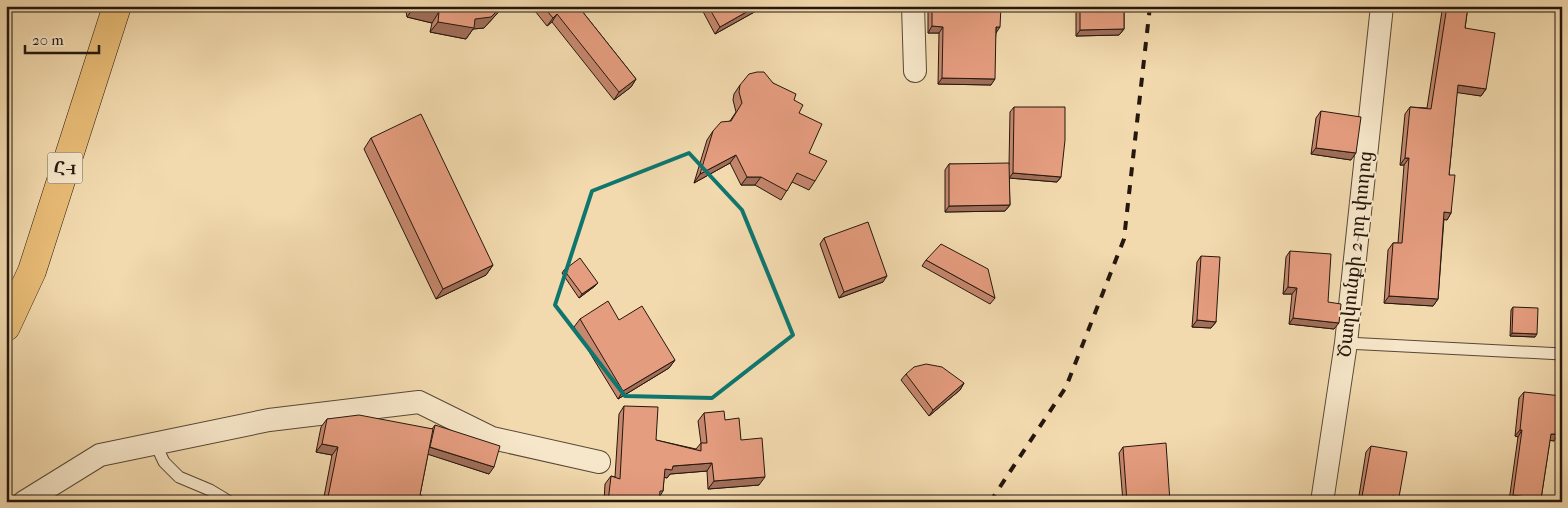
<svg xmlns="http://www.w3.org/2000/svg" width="1568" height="508" font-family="'IM FELL French Canon','Noto Serif Armenian',serif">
<rect width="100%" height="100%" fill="#f2daae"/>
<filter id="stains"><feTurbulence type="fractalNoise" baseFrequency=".004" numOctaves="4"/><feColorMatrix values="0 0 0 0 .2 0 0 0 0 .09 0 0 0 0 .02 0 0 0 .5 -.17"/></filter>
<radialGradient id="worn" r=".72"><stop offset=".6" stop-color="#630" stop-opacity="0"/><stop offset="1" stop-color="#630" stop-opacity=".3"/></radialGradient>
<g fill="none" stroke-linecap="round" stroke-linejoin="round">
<defs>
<g id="lane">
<polyline points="1346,343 1562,354"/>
<polyline points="155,443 164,462 179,477 210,490 230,502"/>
</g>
<g id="street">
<polyline points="913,6 915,71"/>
<polyline points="24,502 100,455 269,420 419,402 492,438 599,462"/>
<polyline points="1322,502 1346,343 1382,6"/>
</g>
<polyline id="primary" points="6,327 32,271 117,6"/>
</defs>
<use href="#lane" stroke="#584836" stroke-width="13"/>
<use href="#street" stroke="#584836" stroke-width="24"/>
<use href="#primary" stroke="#25170e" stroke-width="29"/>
<use href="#lane" stroke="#f7e7ca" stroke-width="11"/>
<use href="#street" stroke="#f7e7ca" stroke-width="22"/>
<use href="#primary" stroke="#e9bd77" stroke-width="28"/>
<polyline stroke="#25170e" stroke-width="4" stroke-dasharray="9 9" stroke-linecap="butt" points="990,502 1066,387 1124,239 1150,6"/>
</g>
<g fill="#c5876d" stroke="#25170e">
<polygon points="405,6 504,6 484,28 473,29 466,39 430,32 432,23 407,17"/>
<polygon points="531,6 578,6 636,79 631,87 614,100 552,22 547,26"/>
<polygon points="700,6 760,6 758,10 715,34"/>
<polygon points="930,6 1001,6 996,33 991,85 938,84 939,33 928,33 928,10"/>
<polygon points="1076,6 1124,6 1124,29 1119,35 1076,36"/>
<polygon points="1423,6 1468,6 1465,28 1486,89 1481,96 1457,92 1449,175 1451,213 1447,220 1444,219 1438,299 1433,306 1384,303 1388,250 1393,243 1398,243 1404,165 1400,165 1405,114 1410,107 1427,108 1442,11 1423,8"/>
<polygon points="773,83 794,100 799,113 815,181 809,190 792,182 781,200 755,185 741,185 730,163 694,183 707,140 713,131 730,121 736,112 733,100 734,94 740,85"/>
<polygon points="1014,107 1061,177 1057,182 1009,178 1010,205 1005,211 945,212 945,170 949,164 1009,165 1010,112"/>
<polygon points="1321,111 1351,160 1311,154 1316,118"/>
<polygon points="371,138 493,265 486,275 436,299 364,149"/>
<polygon points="824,238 883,282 839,298 820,244"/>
<polygon points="1290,251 1328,302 1334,329 1289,324 1292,294 1283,294 1286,257"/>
<polygon points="1201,256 1216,322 1211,328 1192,327 1197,262"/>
<polygon points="926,260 995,298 990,304 922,266"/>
<polygon points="564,270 595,286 579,298 562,273"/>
<polygon points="1513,307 1535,337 1510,336 1511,310"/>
<polygon points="580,319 619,320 675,360 669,368 618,399 574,327"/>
<polygon points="906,374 964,383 960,390 929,416 901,380"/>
<polygon points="1524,392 1554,441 1550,440 1541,499 1539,502 1515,502 1509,501 1518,437 1515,436 1519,398"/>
<polygon points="624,406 656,440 696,449 701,443 698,421 704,413 725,420 741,440 759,485 708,489 707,471 670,474 667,478 664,477 663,491 660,496 659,502 604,502 605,484 611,476 615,477 619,414"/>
<polygon points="327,419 432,429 435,425 489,474 428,454 420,495 434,502 323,502 332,455 316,452 321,427"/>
<polygon points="1371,446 1399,497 1396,502 1358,502 1366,452"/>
<polygon points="1123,447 1170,502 1123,502 1119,453"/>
</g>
<g fill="#a06e59" stroke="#25170e">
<polygon points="502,6 504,6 484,28 473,29 466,39 430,32 438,22"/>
<polygon points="757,6 760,6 758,10 715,34 720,27"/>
<polygon points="1424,6 1445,6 1442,11 1423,8"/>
<polygon points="414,7 439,12 432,23 407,17"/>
<polygon points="557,14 552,22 547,26 553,18"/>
<polygon points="932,26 943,27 939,33 928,33"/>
<polygon points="996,27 1000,27 996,33"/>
<polygon points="1124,29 1119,35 1076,36 1080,30"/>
<polygon points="942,78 995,79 991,85 938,84"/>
<polygon points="636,79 631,87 614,100 619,92"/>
<polygon points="1458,85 1486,89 1481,96 1453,92"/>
<polygon points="1316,148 1356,153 1351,160 1311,154"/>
<polygon points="736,155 730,163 694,183 700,174"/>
<polygon points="1405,158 1409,158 1404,165 1400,165"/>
<polygon points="1013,173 1061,177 1057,182 1009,178"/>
<polygon points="747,177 761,177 755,185 741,185"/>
<polygon points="1010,205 1005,211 945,212 949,206"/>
<polygon points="1444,212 1451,213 1447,220 1439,219"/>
<polygon points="493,265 486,275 436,299 443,289"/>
<polygon points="887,276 883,282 839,298 844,292"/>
<polygon points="598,283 595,286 579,298 582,294"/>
<polygon points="1288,287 1297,288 1292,294 1283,294"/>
<polygon points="1389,296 1438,299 1433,306 1384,303"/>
<polygon points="1293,318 1339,323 1334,329 1289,324"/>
<polygon points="1197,320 1216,322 1211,328 1192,327"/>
<polygon points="1512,333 1537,334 1535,337 1510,336"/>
<polygon points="675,360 669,368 618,399 623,391"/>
<polygon points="964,383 960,390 929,416 933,410"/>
<polygon points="1520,430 1522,430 1518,437 1515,436"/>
<polygon points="1551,434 1558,434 1554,441 1547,440"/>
<polygon points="322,444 338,447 332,455 316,452"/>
<polygon points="429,447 494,467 489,474 424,453"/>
<polygon points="712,463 707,471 670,474 667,478 659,476 665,469 673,466"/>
<polygon points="765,477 759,485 708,489 714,481"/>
<polygon points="1513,495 1541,499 1539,502 1515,502 1509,501"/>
<polygon points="1392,496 1399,497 1396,502 1388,502"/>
</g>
<g fill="#e59d7f" stroke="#25170e">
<polygon points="414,6 502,6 491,17 475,19 474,28 438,22 439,12"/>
<polygon points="543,6 578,6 636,79 619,92 557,14 553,18"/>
<polygon points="708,6 757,6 720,27"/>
<polygon points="932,6 1001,6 1000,27 996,27 995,79 942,78 943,27 932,26"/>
<polygon points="1080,6 1124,6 1124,29 1080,30"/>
<polygon points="1447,6 1468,6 1465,28 1495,33 1486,89 1458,85 1449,175 1455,175 1451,213 1444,212 1438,299 1389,296 1393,243 1402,243 1409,158 1405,158 1410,107 1431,109"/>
<polygon points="757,72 764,72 773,83 796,94 794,100 803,105 799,113 822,124 809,153 827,161 815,181 797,173 787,191 761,177 747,177 736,155 700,174 713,131 721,122 731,121 742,103 739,92 740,85 749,74"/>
<polygon points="1014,107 1065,107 1065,140 1061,177 1013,173"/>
<polygon points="1321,111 1361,117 1356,153 1316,148"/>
<polygon points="421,114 493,265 443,289 371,138"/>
<polygon points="1009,163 1010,205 949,206 949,164"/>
<polygon points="868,222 887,276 844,292 824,238"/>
<polygon points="941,244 988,269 995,298 926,260"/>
<polygon points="1290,251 1331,254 1328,302 1341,304 1339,323 1293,318 1297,288 1288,287"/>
<polygon points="1201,256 1220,257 1216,322 1197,320"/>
<polygon points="580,258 598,283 582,294 564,270"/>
<polygon points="608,301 619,320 642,306 675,360 623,391 580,319"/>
<polygon points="1513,307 1538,308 1537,334 1512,333"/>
<polygon points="926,364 942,367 964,383 933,410 906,374 914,367"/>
<polygon points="1524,392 1562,396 1558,434 1551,434 1541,499 1513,495 1522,430 1520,430"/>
<polygon points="624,406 658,407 656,440 701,451 701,443 707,443 704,413 724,411 725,420 739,418 741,440 762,438 765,477 714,481 712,463 673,466 672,470 665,469 663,491 660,491 659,502 608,502 611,476 620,479"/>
<polygon points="359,415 433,429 420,495 434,502 327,502 338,447 322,444 327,419"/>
<polygon points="435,425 500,446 494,467 430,447"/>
<polygon points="1166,443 1170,502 1127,502 1123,447"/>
<polygon points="1371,446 1407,452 1399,497 1392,496 1392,502 1361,502"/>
</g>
<path fill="none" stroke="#0f766e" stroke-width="4" stroke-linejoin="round" d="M689,153L742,210L793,335L712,398L625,396L555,305L592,191Z"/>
<g text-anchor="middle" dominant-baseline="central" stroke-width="4" stroke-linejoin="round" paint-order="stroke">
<rect fill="#f7e7ca" stroke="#645546" stroke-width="1" x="47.5" y="152.5" width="35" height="31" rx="4"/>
<g font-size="18" font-weight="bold" fill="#25170e">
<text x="65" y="168">Հ-1</text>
</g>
<g font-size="19" fill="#25170e" stroke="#f7e7ca">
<text transform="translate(1355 254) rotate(-84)">Ծաղկունքի 2-րդ փողոց</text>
</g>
</g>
<rect width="1568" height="508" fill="none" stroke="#f2daae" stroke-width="25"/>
<rect x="8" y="8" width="1553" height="493" fill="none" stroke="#25170e" stroke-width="2.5"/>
<rect x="12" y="12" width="1543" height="483" fill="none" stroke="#25170e"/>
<path d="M25 45v8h74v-8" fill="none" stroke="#25170e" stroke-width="2.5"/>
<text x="32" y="45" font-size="15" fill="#25170e" stroke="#f7e7ca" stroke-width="4" paint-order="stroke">20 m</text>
<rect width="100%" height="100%" filter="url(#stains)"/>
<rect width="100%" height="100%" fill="url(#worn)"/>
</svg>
